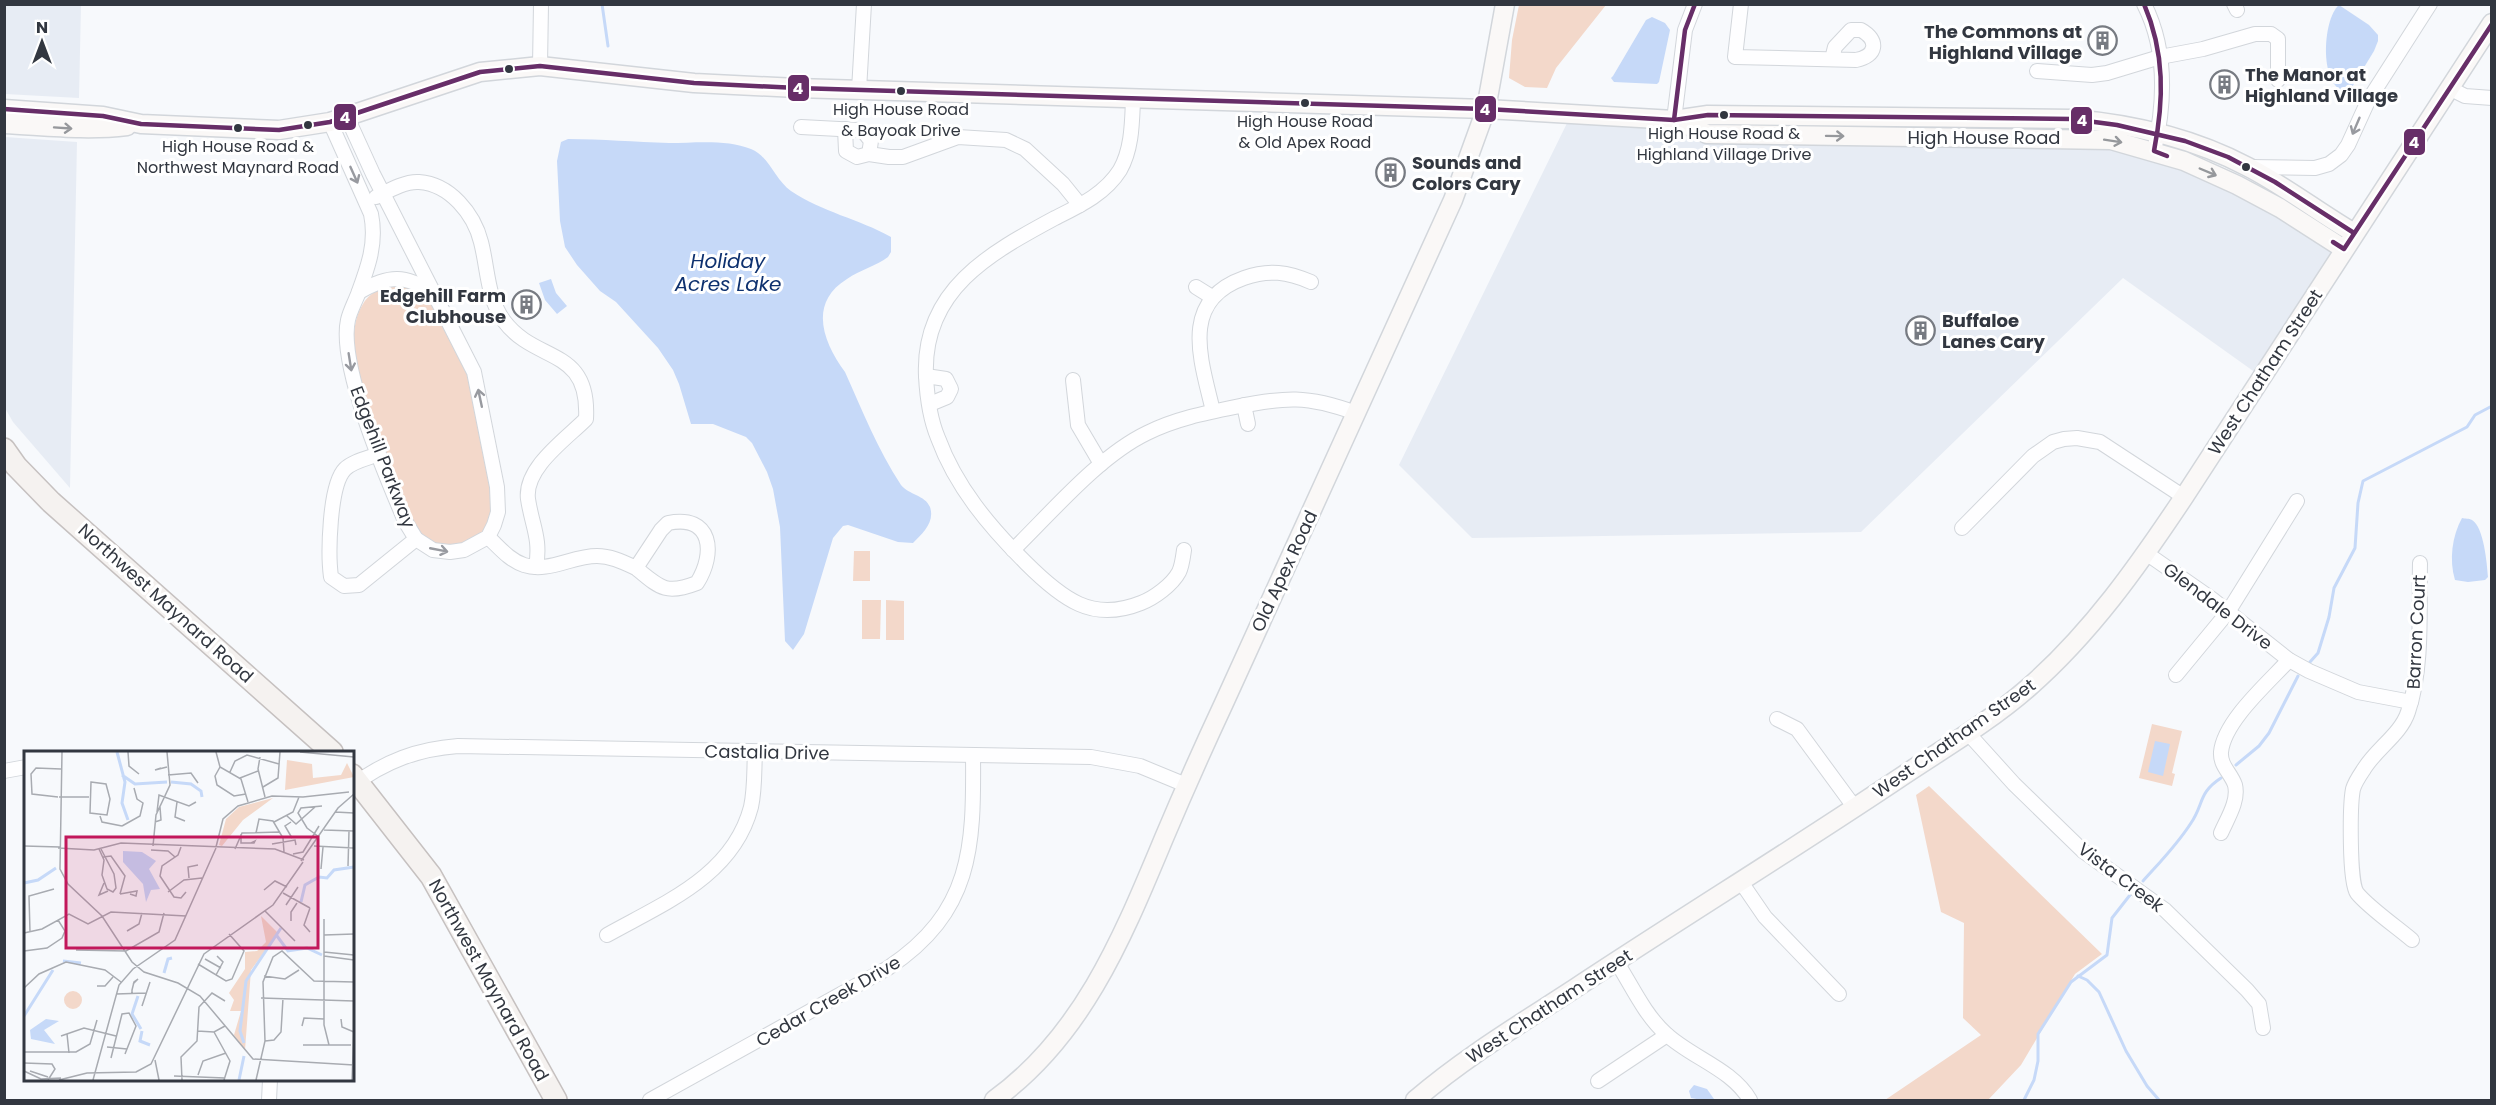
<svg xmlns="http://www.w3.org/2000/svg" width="2496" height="1105" font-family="Poppins,sans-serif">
<rect width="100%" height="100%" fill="#f7f9fc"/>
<g fill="#e7ecf4">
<polygon points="4,5 81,5 79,98 5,94"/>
<polygon points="1571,115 1674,120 1707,134 1889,138 2154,151 2339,244 2263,378 2123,278 1861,532 1472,538 1399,465"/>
<polygon points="5,137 77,142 70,488 13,422 5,408"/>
</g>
<g fill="#f3d8ca">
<polygon points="1519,5 1606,5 1556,68 1547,88 1525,87 1509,78 1512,40"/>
<path d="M402,284L425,293L433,301L466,364L493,490L494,517L477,541L462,547L434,546C428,541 418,534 414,527C406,513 401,495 395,480C377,437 335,348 363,304C372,289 387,287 402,284Z"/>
<polygon points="854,551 870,551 870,581 853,581"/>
<polygon points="862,600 881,600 880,639 862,639"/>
<polygon points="886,600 904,601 904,640 886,640"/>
<polygon points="2152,724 2182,731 2172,773 2175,774 2172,786 2139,778"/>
<polygon points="1929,786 2102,954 2075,974 2021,1065 1988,1100 1885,1100 1981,1035 1963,1018 1964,923 1941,912 1916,795"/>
</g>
<g fill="#c6d9f8">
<path d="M2339,5L2369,25L2378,35V41L2374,51L2349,92C2318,92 2322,19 2339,5Z"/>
<polygon points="1652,17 1665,23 1670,30 1659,82 1657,84 1614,82 1611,78 1613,76 1646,20"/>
<path d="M568,139C602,139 635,142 669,143C694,143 727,139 751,149C769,156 775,180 791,191C822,212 859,219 891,237V252L888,257C876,266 860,270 847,279C808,303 823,342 845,372C862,410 878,450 901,485C909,495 925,495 930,507C935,522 923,533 913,543L898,542L848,525L843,526L833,538L804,634L793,650L785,641L780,527L773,489L767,472L752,443L746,437L713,424H691L679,384L673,370L658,348L616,302L600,291L577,265L565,247L560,221L557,161L561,142Z"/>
<polygon points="551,279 556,293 567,306 557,314 545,300 539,283"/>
<path d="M2462,518C2465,519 2469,518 2472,520C2484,527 2487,564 2488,577L2485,580L2468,582L2455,580C2449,560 2452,536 2462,518Z"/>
<polygon points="2155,741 2170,744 2163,776 2148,772"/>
<polygon points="1694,1085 1707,1089 1714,1099 1702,1100 1691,1098 1689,1091"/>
</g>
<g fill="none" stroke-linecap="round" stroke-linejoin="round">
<g stroke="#c6d9f8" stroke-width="3">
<polyline points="602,4 608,46"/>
<polyline points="2310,662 2318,653 2329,617 2334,588 2355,548 2358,503 2363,481 2467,427 2475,415 2492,406"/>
<polyline points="2236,765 2259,746 2269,733 2298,676"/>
<path d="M2143,881C2160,862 2177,845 2191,823C2204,804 2198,793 2221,778"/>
<polyline points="2078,976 2087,980 2099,992 2126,1051 2147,1086 2159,1100"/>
<polyline points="2024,1100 2034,1080 2038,1061 2038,1034 2071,982 2107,955 2112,918 2130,895"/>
</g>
<defs>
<g id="street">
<path d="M1741,4L1735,57L1856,60C1877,56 1879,40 1861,30H1851L1835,47L1832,59"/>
<path d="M2144,4C2167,49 2165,103 2154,151"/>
<polyline points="2234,4 2237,10"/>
<polyline points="540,66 541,4"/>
<polyline points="2037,71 2092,75 2107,73 2160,57 2203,49 2255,34 2271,34 2278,39 2278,80"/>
<polyline points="2449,88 2465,96 2492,98"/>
<polyline points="859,90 864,4"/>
<path d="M1133,100C1132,123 1132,149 1120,170C1105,194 1079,206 1055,218C990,253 922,290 926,376C927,396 930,419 938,438C956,487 989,526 1026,563C1041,578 1059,595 1079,604C1099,613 1121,611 1141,603C1154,598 1172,585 1179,572C1182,566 1183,557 1184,550"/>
<polyline points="1674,120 1685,30 1695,4"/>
<path d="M330,122L371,214C377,243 368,267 358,294C355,302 350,311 348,320C338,365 386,476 405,521L416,539L433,550L450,552L464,550L488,537L494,525L498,512L497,487L474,372L373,174L347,117"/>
<polyline points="801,127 858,130 864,132 871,141 869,154"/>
<polyline points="845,129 846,151 857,157 869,154 889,157 903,157 958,137 1006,140 1025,149 1063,184 1080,205"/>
<polyline points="2249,167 2315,168 2329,164 2341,155 2348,145 2368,101 2430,4"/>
<path d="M376,197C388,191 405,181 419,182C450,184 474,214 481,242C488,269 487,298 504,321C536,364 590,346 586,419C566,439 524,468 528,499C532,526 541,538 536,567"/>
<polyline points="1196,287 1212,297"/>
<path d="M359,292C390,274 405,275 435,293"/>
<polyline points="926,376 946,379 951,389 947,397 930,404"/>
<polyline points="1073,380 1078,425 1101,464"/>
<polyline points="1244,405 1248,424"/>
<path d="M1213,411C1201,360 1179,301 1244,278C1269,269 1288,272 1311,282"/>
<path d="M379,454C369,458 353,461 345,469C329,485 328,555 331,577L344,586L359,585L416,539"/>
<polyline points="1962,528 2033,456 2053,442 2064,439 2077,438 2100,442 2184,497"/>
<path d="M488,537C499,547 509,560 524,565C548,573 572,556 597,556C611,556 623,562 636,568L661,530L668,523C712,514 716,553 697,583C666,595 660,588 636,568"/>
<path d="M1013,550C1052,512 1099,456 1147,433C1175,419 1205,413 1235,407C1285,397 1307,395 1356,413"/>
<polyline points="2146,553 2212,599 2289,660 2309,671 2358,692 2411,702"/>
<polyline points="2176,675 2228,612 2297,501"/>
<polyline points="1777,719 1797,729 1855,808"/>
<polyline points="1967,732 2014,784 2083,851 2165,910 2247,990 2259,1004 2263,1028"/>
<polyline points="4,771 26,767"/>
<path d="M352,786C385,761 418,749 458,746L1091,757L1140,766L1186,785"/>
<path d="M2221,833C2227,819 2239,801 2235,785C2231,773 2220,766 2221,752C2224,721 2268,683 2289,660"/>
<polyline points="1741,882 1765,917 1839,994"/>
<path d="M607,935C664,903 733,876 751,807C755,789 754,770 755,752"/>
<path d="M2412,940C2398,928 2368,907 2357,893C2349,882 2350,804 2353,789C2355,782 2360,775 2364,769C2376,749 2401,734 2408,712C2423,668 2419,610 2420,563"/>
<path d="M1616,961C1632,986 1644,1014 1666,1034C1692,1058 1732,1069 1750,1100"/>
<polyline points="1598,1081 1667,1035"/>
<polyline points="269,1100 270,1080"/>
<path d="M650,1100L888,968C972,912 974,848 973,755"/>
</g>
<g id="secondary">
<path d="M4,109L103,116L141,124L279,130L330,122L480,72L540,66L694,83L797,88L1486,109L1674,120L1708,115L2072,119C2132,124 2195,139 2248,167C2285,186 2318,212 2354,233"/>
<polyline points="1676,120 1707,134 2111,140 2184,161 2237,185 2280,208 2344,249"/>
<path d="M4,124C46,126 86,131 127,126"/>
<path d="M994,1100C1083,1036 1123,936 1164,838C1183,793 1203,748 1224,703C1300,535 1377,368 1453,200L1486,109L1505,4"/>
<path d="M1415,1100C1465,1057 1522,1023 1577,987C1683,917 1792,850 1898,779C1941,750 1988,723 2028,688C2091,633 2138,566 2184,497L2492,23"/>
</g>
<g id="primary">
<polyline points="4,449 16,466 51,502 332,752"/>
<polyline points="352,775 431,876 556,1100"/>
</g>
</defs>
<use href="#street" stroke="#d2d6db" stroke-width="16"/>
<use href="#secondary" stroke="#d2d6db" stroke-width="21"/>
<use href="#primary" stroke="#c6c1c0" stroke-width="24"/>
<use href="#street" stroke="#fefeff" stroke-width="14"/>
<use href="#secondary" stroke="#faf8f7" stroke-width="18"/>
<use href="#primary" stroke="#f5f2f0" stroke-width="21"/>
<defs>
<g id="bus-1">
<path d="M2144,4C2165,53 2164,100 2154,151L2167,156"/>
<polyline points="4,109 103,116 141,124 279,130 330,122 480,72 540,66 694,83 797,88 1486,109 1674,120 1708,115 2072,119 2117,125 2185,141 2228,157 2275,182 2354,233"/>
<polyline points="1674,120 1685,30 1695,4"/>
<polyline points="2333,242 2344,249 2492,24"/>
</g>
</defs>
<use href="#bus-1" stroke="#fff" stroke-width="9"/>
<use href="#bus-1" stroke="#672e68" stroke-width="4.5"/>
</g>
<defs><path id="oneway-shaft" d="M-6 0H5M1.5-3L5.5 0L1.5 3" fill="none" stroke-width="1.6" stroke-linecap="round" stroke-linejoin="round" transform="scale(1.5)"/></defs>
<g stroke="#989aa0">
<use href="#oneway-shaft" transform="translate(2356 126) rotate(113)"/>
<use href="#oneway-shaft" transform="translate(354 175) rotate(66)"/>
<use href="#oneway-shaft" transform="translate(350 362) rotate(81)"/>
<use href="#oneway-shaft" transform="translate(480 398) rotate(-102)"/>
<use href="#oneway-shaft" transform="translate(439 550) rotate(11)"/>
</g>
<g stroke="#96989c">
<use href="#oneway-shaft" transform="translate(63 128) rotate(4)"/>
<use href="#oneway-shaft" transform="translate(1835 136) rotate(1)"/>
<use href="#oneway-shaft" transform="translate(2113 141) rotate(9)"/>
<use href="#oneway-shaft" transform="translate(2208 172) rotate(23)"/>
</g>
<defs>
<symbol id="building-ring" viewBox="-11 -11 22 22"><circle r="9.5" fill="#fff" stroke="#777b82" stroke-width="1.5"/><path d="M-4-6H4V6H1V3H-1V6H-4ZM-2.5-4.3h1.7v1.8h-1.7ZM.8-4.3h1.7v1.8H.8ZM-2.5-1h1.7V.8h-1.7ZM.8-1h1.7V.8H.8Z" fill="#777b82"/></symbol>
</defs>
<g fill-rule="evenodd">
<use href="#building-ring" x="2086" y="24" width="33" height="33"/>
<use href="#building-ring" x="2208" y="68" width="33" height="33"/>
<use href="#building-ring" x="1374" y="156" width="33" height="33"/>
<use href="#building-ring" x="510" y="288" width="33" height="33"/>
<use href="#building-ring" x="1904" y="314" width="33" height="33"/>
</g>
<g fill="#323740" stroke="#fff" stroke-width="2">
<circle cx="509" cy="69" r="5"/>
<circle cx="901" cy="91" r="5"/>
<circle cx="1305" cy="103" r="5"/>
<circle cx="1724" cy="115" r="5"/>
<circle cx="308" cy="125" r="5"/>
<circle cx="238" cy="128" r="5"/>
<circle cx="2246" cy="167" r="5"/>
</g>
<g text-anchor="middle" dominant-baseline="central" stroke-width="6" stroke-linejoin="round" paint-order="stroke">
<g font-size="16" fill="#323740" stroke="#fff">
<text x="901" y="109">High House Road<tspan x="901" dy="21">&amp; Bayoak Drive</tspan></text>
<text x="1305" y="121">High House Road<tspan x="1305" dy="21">&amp; Old Apex Road</tspan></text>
<text x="1724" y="133">High House Road &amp;<tspan x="1724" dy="21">Highland Village Drive</tspan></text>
<text x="238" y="146">High House Road &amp;<tspan x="238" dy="21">Northwest Maynard Road</tspan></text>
</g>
<g font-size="18" font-weight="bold" fill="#323740" stroke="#fff" text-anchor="start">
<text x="2082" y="31" text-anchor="end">The Commons at<tspan x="2082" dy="21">Highland Village</tspan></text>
<text x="2245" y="74">The Manor at<tspan x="2245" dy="21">Highland Village</tspan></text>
<text x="1412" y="162">Sounds and<tspan x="1412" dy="21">Colors Cary</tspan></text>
<text x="506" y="295" text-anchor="end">Edgehill Farm<tspan x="506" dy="21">Clubhouse</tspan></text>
<text x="1942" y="320">Buffaloe<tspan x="1942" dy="21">Lanes Cary</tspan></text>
</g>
<g font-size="18" fill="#323740" stroke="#fff">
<text x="1984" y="137">High House Road</text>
<text transform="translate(2265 372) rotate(-57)">West Chatham Street</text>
<text transform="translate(383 457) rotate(69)">Edgehill Parkway</text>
<text transform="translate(1284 571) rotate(-65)">Old Apex Road</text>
<text transform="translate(166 603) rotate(42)">Northwest Maynard Road</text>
<text transform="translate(2218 606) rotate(37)">Glendale Drive</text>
<text transform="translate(2416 632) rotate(-87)">Barron Court</text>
<text transform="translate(1954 738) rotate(-35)">West Chatham Street</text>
<text transform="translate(767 752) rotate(1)">Castalia Drive</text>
<text transform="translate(2121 877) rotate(37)">Vista Creek</text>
<text transform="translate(489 980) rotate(61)">Northwest Maynard Road</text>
<text transform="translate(828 1001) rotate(-30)">Cedar Creek Drive</text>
<text transform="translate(1549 1006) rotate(-33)">West Chatham Street</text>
</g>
<g font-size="20" font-style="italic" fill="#0e316f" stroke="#fff">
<text x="728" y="261">Holiday<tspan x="728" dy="23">Acres Lake</tspan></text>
</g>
</g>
<g transform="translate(24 751)">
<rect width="330" height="330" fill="#f7f9fc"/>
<path d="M263,9L288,13L289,27L317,24L323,12L330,26L261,39ZM249,47L219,69L198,95L195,94L202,68L215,56ZM237,165L254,182L227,219L221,299L210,284L217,260H206L210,249L205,242L221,218V201L233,200L242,191ZM40 249a9 9 0 1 1 18 0a9 9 0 1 1-18 0Z" fill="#f3d8ca"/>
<path d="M99,100L118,101L132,110L125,118L136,138L127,139L122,151L119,133L99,111ZM22,268L35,270L20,279L31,293L7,288L6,279Z" fill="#c6d9f8"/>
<path fill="none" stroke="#c6d9f8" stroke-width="3" d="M93,1L101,31L98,52L104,69M98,24L111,33L143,31M147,31L167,33L177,40L178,46M0,132L14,129L32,117M277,151L281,134L295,126L303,127L310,119L330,116M253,185L264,200L283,197L298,204M39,210L57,212M140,222L144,208L148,207M114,245L108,263L117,278M0,265L29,219M118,280L116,290L126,294M220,292L216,280L222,230L257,177M215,329L220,305"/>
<path fill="none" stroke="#a8abb1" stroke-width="1.5" d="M38,1L36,118L44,133L78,165L108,211L120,221L154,232L176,245L229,308L330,314M104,1L105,15L115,23M192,1L196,16L217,28L224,51M276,1L330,6M236,6L234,18L241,46M196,16L191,25L193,34L210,45L222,43M137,17L131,19L143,16M206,21L211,10L223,4L255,13M144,24L167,22L174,32M216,27L234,20M67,31L82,33L86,48L83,64L66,62ZM239,36L254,27L256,1M34,46L8,43L7,23L12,17L37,18M35,46H65M153,51L151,66L161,70M133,61L135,44L165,55L172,51M311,61L330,62M76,65L78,71L98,75M263,65L272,73L291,56M131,71L137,69L136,56M250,71L269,61L275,46M267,71L261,75L268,87M98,75L116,65L119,52L113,48L110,37M300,79L330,80M232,82L235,68L249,70L259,87L260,101M217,83V92H230L231,90L227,92M295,86L283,77L274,62L277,57L298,55M248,93L271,89L272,94M0,95L36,96M129,95L132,64L146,34L143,1M290,95L330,97M157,96L154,104L138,115L136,125L150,146L157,147L162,141M192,96L199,68L214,55L248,45L279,46L325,41M34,97L70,99L97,92L251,98L280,109M75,98L80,109L78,124L83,138L89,141L92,137L90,123L77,98M211,98L218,82L256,81M127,99L144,100L151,106M269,103L279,101L295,75M79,106L87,105L101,125L96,143M277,110L314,57L330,43M324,115L325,80M297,118L299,96M165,127L164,116L174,114M80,132L75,144L84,140M240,139L251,130L263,136M144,141L160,129L178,127M259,142L286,157M96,143L113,140L112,145L106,143M262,154L274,136M286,157L280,174L286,181M241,160L271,190M300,168V274L305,294M267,170V161L273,152M103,180L115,173L118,162M6,181L5,145L30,138M0,182L18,178L45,163L64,173L87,161L162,165M300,184L330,183M52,199L102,200L135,181L140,162M0,200L23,197L38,187L41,180L34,169M300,201L330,204M300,205L330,209M181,208L197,217M174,213L202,230L208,228L220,200L205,183M192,224L199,211L193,205M240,225L261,228L275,219M73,235H81L89,226M0,237L15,223L42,211L81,219L97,231M92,243L122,242M108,243V239L110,231L114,228L109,233M237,247L330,250M118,255L126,231M317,268L318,276L330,281M278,275L280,267L300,268M173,280L190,281L201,275M190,281L206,310L200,329M43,283L45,302M37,285L60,277L92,285M241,290L250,289L257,281L259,247M279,294H327M83,296L103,298M1,301H52L66,293L73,269M87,307L98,263L105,262L112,275L101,303M131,309L135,329M0,312L28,313L31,318L24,329M0,320L17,328L37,327M6,320L24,326M174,324L179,310L202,302M150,325L201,327M35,329L63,322L112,321L127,313L180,203L249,154L279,111M69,329L95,234L109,218L151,189L192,97M158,329L157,306L173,290L175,256L188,242L201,250M232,329L241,290L239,231L249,206L258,200L290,230L330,231M328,329L330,277"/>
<path fill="#c2185b" fill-opacity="0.15" stroke="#c2185b" stroke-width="3" d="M42,86H294V197H42Z"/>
<rect width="330" height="330" fill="none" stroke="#323740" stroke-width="3"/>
</g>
<g stroke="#fff" stroke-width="2">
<rect x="787" y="74" width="23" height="28" rx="6" fill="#672e68"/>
<rect x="1474" y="95" width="23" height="28" rx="6" fill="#672e68"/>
<rect x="333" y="103" width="24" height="28" rx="6" fill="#672e68"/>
<rect x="2070" y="106" width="23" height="29" rx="6" fill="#672e68"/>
<rect x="2403" y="128" width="23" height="28" rx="6" fill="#672e68"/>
</g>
<g font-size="16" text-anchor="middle" font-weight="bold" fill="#fff">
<text x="798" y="94">4</text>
<text x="1485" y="115">4</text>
<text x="345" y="123">4</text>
<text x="2082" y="126">4</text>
<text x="2414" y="148">4</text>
</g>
<rect width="2496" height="1105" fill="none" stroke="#323740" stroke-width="12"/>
<g transform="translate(42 42)" stroke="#ffffff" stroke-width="4.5" paint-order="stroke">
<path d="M0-4.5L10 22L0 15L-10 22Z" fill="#323740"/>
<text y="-9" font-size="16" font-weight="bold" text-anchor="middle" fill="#323740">N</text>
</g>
</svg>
